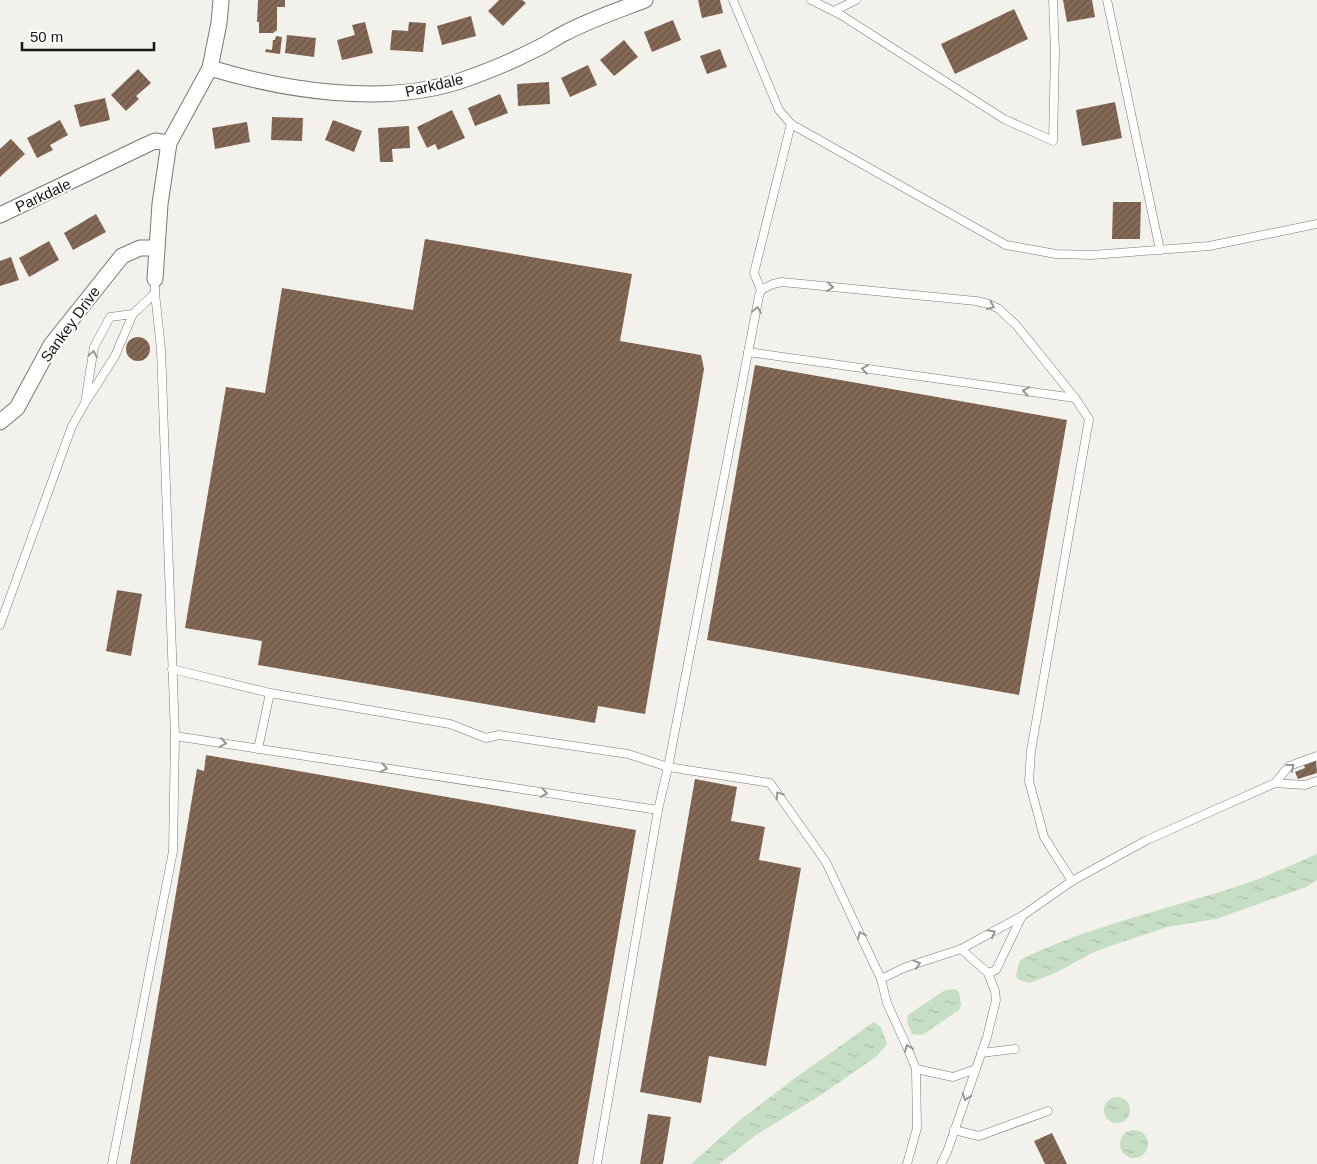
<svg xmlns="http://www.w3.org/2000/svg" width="1317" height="1164" font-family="Helvetica,sans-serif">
<defs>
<pattern id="water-ripples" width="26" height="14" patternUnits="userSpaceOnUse" patternTransform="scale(1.25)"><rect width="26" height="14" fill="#c5dec4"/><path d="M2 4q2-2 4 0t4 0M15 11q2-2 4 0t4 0" fill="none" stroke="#a8bea8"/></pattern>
<pattern id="building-hatch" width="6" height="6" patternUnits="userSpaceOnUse" patternTransform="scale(1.25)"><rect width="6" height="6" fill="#846956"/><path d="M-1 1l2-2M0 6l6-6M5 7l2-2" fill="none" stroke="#6b5546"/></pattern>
</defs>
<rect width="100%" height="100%" fill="#f3f1ec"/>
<g fill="url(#water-ripples)">
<path d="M1317,854V880L1306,887L1216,919L1167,927L1122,942L1094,952L1055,973L1030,983L1019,980L1016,976L1020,960C1087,927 1161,911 1232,888C1262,879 1289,866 1317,854Z"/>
<polygon points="955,989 959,992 961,1005 959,1010 922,1035 912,1034 907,1022 908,1015 945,990"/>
<polygon points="874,1022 881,1027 887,1044 877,1056 821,1095 756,1135 719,1164 691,1164 739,1121 795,1078"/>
<circle cx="1117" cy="1110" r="13"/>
<circle cx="1134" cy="1144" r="14"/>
</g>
<g fill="url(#building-hatch)">
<polygon points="258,0 285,0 285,7 277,7 277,30 273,33 259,33 259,22 257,22"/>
<polygon points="499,0 522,0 526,3 503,26 488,11"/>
<polygon points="698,0 720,0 723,13 702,18"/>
<polygon points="1063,0 1092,0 1095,17 1067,22"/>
<polygon points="1014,9 1028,39 955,74 941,44"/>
<polygon points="471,16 476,36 442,45 437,26"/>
<polygon points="673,20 681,40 652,52 644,32"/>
<polygon points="365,22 373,53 342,60 337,40 355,35 352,25"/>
<polygon points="409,22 426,23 423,52 390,50 392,30 408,31"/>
<polygon points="287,35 316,38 314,57 285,53"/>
<polygon points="276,36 282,37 280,54 265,52 266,49 272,50 273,40 275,40"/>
<polygon points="624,40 638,57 614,76 600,60"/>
<polygon points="720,49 727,67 707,74 700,56"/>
<polygon points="588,65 597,85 570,97 561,78"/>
<polygon points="138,69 151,83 136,96 139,99 126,111 111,95"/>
<polygon points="549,82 550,104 518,106 517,84"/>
<polygon points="500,94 508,113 475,126 468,108"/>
<polygon points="105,98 110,120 80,127 74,105"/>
<polygon points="1115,102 1122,138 1082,146 1076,110"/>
<polygon points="452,110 465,138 438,150 435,144 427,148 417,127"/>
<polygon points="272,117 303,118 302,141 271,140"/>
<polygon points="60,120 68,135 50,145 53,150 37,158 27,138"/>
<polygon points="333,120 362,131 354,152 325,140"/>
<polygon points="247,122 250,142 215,149 212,128"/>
<polygon points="409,126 410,148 392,149 393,162 380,162 378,128"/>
<polygon points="11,139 25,154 0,177 0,149"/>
<polygon points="1113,202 1141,202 1140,239 1112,239"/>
<polygon points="96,214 106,232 73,250 64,233"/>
<polygon points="425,239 632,274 620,341 701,355 704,369 645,714 598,706 595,723 258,665 262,641 185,628 226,387 265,393 282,288 413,310"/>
<polygon points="49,241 59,260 29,277 19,258"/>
<polygon points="11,257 19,280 0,286 0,261"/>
<circle cx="138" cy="349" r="12"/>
<polygon points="755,365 1067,420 1019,695 707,640"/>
<polygon points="117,590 142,594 131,656 106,651"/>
<polygon points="206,755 636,830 578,1164 130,1164 197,769 204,771"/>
<polygon points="1316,760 1317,773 1298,779 1295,772 1305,768 1304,765"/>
<polygon points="695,779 737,787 731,821 765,827 759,860 801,868 766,1066 709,1056 701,1103 640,1092"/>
<polygon points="648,1114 671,1117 663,1164 640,1164"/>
<polygon points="1052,1133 1067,1164 1045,1164 1034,1141"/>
</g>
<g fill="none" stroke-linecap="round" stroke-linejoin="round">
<defs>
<g id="service">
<polyline points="733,0 779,110 791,124 1006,245 1056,254 1092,255 1209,246 1317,224"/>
<polyline points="811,0 841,15 1004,119 1053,141 1055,52 1053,0"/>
<polyline points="1107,0 1160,250"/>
<polyline points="834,11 856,0"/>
<polyline points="761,290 754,273 791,124"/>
<polyline points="133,314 155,293"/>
<polyline points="748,352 1075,398"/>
<polyline points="0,625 72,426 85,403 115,356 133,314 110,317 94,347 85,403"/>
<polyline points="172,669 270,693"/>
<polyline points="175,736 658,810"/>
<polyline points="258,749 270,693 450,724 486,738 499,735 628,754 668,767 770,783 826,862 881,979"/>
<polyline points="1317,756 1289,766 1275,783 1305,785 1317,781"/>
<polyline points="961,949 1022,916 1072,881 1147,840 1275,783"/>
<polyline points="988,973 996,970 1022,916"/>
<polyline points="981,1053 1015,1049"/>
<polyline points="916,1069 953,1077 976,1069"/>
<polyline points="954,1130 979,1136 1048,1111"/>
<polyline points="112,1164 173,851 175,736 161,349 155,293 155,279"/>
<polyline points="597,1164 658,810 668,767 759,296 761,290 773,284 782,282 976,301 989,304 999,309 1017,326 1075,398 1089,419 1031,751 1029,781 1044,837 1072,881"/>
<polyline points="907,1164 917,1128 916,1069 907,1047 887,1003 881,979 906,967 961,949 988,973 995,991 996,1000 987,1037 947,1152 941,1164"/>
</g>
<g id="minor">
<path d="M210,68C287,91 383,106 460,81C486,72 511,62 534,50C546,45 556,37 567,32C592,19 619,10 645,0"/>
<polyline points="0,215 146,145 155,141 169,143"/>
<polyline points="155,279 160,204 169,143 210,68 219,23 221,0"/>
<polyline points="0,422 17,408 51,345 122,256 140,248 157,248"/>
</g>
</defs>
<use href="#service" stroke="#7a7874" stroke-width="9"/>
<use href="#minor" stroke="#7a7874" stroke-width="17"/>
<use href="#service" stroke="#fff" stroke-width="8"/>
<use href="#minor" stroke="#fff" stroke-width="15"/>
</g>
<defs><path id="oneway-chevron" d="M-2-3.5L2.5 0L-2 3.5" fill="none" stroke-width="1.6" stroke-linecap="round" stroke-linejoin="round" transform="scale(1.25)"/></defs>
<g stroke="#969695">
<use href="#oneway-chevron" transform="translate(830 287) rotate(5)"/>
<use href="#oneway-chevron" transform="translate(991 306) rotate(24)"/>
<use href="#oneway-chevron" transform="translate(757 310) rotate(-79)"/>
<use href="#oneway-chevron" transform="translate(93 354) rotate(-80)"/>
<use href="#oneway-chevron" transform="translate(865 369) rotate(-172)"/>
<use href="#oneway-chevron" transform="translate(1026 391) rotate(-172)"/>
<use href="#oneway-chevron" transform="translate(223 743) rotate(9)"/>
<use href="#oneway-chevron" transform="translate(1291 767) rotate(-38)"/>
<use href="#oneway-chevron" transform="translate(384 768) rotate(9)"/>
<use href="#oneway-chevron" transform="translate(544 793) rotate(9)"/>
<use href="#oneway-chevron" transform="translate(779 795) rotate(-124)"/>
<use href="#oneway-chevron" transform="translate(992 933) rotate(-29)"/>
<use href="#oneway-chevron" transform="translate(861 935) rotate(-115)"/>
<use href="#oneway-chevron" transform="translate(917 964) rotate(-18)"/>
<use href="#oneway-chevron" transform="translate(908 1048) rotate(-112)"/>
<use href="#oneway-chevron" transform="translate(966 1097) rotate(109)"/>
</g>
<g text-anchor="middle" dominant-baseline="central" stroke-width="4" stroke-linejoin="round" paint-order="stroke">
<g font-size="15" fill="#161514" stroke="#fffefc">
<text transform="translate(434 85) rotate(-13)">Parkdale</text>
<text transform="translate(43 195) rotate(-25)">Parkdale</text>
<text transform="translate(70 324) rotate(-54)">Sankey Drive</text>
</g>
</g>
<path d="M22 42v8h132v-8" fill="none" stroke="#161514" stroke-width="2.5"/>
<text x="30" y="42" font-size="15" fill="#161514" stroke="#fffefc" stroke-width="4" paint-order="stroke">50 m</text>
</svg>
